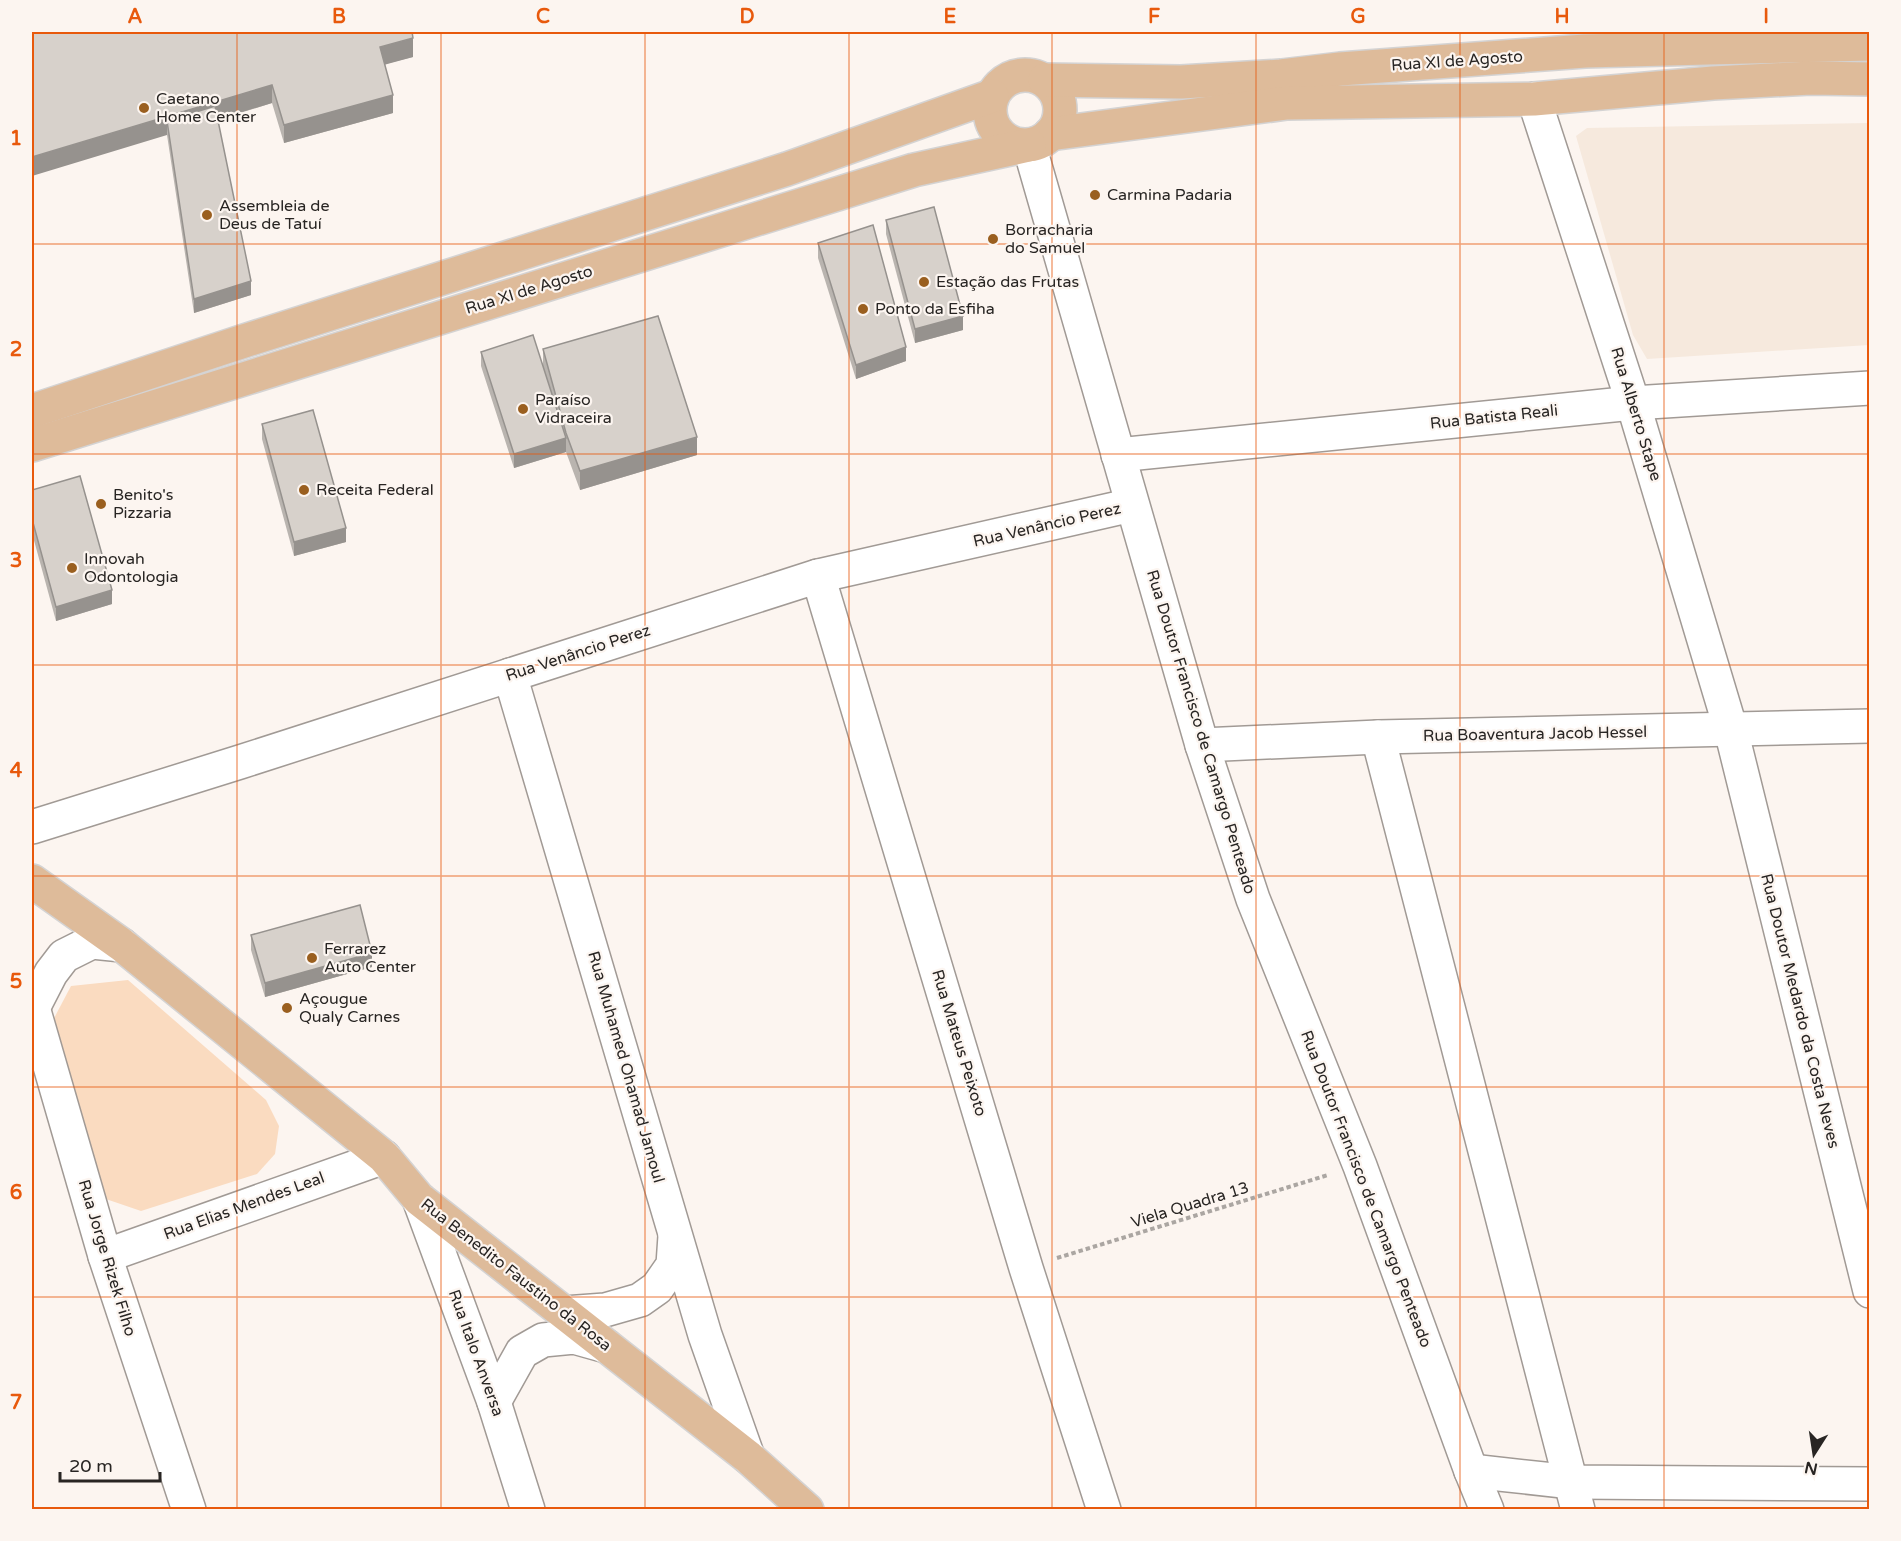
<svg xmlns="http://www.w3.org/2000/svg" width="1901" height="1541" font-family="'Varela Round',sans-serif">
<rect width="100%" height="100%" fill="#fcf5f0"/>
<polygon fill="#f6e9dd" points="1869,123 1869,345 1647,359 1633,335 1576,136 1587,128"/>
<polygon fill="#fadbc0" points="128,980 266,1100 279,1126 275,1154 257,1174 141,1211 100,1197 52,1022 71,986"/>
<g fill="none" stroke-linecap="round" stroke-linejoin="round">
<defs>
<g id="minor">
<polyline points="1534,99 1633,403 1731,730 1870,1291"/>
<polyline points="1029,145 1202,745 1253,899 1360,1166 1471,1471 1487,1510"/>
<polyline points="1118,455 1633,403 1870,388"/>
<polyline points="818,576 1026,1268 1104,1510"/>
<polyline points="510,675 705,1335 748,1457"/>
<polyline points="1378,737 1578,1510"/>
<polyline points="1202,745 1378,737 1870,726"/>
<polyline points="32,827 240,762 818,576 1132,505"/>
<polyline points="32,1004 105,1256 189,1510"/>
<polyline points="33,1008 51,973 64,956 92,942 122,945"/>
<polyline points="419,1199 494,1402 528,1510"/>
<polyline points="105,1256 384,1157"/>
<polyline points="564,1313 605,1310 640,1300 657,1288 673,1265 675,1236"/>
<polyline points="494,1402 522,1352 543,1340 574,1337 606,1346"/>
<polyline points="1471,1471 1572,1482 1870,1484"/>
</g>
<g id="major">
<circle cx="1025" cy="110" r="35"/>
<polyline points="1045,80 1181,82 1281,76 1340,69 1585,51 1870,44"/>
<polyline points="1050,134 1287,103 1534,99 1713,83 1811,78 1870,79"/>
<polyline points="32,411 244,341 787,169 992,96"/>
<polyline points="32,445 914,170 1029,145"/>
<polyline points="32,881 122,945 384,1157 419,1199 748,1457 807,1510"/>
</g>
</defs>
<use href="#minor" stroke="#a19a95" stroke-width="36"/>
<use href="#major" stroke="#d4d3d3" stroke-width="36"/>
<polyline stroke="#aba6a2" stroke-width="4" stroke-dasharray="4.5 3" stroke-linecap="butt" points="1057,1258 1328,1175"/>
<use href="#minor" stroke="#fff" stroke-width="33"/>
<use href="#major" stroke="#debb9a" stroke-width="33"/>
</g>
<g fill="#b9b4af">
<polygon points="32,32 413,57 385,64 393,113 284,143 272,103 218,120 251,295 194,313 167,135"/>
<polygon points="886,220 963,330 915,343 886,234"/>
<polygon points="818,243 906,361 856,379 818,258"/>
<polygon points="543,349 697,455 580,490 566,452 514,468 481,366 481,352 543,365"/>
<polygon points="262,424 346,542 294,556 262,439"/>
<polygon points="32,490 112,604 56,621 32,533"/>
<polygon points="251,935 372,967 265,997 251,950"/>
</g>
<g fill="#96928e">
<polygon points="413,38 413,57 380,66 380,47"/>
<polygon points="272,85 272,103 169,134 167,121 167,135 32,176 32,157"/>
<polygon points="393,95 393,113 284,143 284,125"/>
<polygon points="251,281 251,295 194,313 194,299"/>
<polygon points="963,316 963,330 915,343 915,329"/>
<polygon points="906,347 906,361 856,379 856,365"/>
<polygon points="697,437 697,455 580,490 580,471"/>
<polygon points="566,438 566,452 514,468 514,454"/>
<polygon points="346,528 346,542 294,556 294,542"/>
<polygon points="112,590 112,604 56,621 56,607"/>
<polygon points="372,953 372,967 265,997 265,983"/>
</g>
<g fill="#d7d1cb" stroke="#96928e" stroke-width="1.5">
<polygon points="32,32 412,32 413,38 380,47 393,95 284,125 272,85 32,157"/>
<polygon points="215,106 251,281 194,299 167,121"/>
<polygon points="934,207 963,316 915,329 886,220"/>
<polygon points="873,225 906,347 856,365 818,243"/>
<polygon points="658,316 697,437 580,471 566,433 543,349"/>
<polygon points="533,335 566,438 514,454 481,352"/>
<polygon points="313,410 346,528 294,542 262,424"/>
<polygon points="80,476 112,590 56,607 32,519 32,490"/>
<polygon points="360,905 372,953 265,983 251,935"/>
</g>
<path fill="none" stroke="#e8590c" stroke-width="1.5" stroke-opacity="0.55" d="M237,32V1510M441,32V1510M645,32V1510M849,32V1510M1052,32V1510M1256,32V1510M1460,32V1510M1664,32V1510M32,244H1870M32,454H1870M32,665H1870M32,876H1870M32,1087H1870M32,1297H1870"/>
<g fill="#9a5f1f" stroke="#fcf5f0" stroke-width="2">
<circle cx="144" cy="108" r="6"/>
<circle cx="1095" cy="195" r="6"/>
<circle cx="207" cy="215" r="6"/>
<circle cx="993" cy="239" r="6"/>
<circle cx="924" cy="282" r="6"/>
<circle cx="863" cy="309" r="6"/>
<circle cx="523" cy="409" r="6"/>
<circle cx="304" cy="490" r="6"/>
<circle cx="101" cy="504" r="6"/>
<circle cx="72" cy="568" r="6"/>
<circle cx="312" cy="958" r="6"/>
<circle cx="287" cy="1008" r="6"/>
</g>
<g text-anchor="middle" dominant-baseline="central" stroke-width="4.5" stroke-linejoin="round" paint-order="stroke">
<g font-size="16" fill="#282523" stroke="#fcf5f0">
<text transform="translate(1457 61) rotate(-4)">Rua XI de Agosto</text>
<text transform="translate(529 290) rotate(-17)">Rua XI de Agosto</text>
<text transform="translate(1636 414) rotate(73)">Rua Alberto Stape</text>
<text transform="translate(1494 417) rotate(-6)">Rua Batista Reali</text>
<text transform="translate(1047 525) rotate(-13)">Rua Venâncio Perez</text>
<text transform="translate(578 653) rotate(-18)">Rua Venâncio Perez</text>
<text transform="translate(1201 732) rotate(73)">Rua Doutor Francisco de Camargo Penteado</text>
<text transform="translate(1535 734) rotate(-1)">Rua Boaventura Jacob Hessel</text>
<text transform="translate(1800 1011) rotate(76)">Rua Doutor Medardo da Costa Neves</text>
<text transform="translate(959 1043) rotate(73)">Rua Mateus Peixoto</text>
<text transform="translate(626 1067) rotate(74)">Rua Muhamed Ohamad Jamoul</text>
<text transform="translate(1366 1189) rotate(69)">Rua Doutor Francisco de Camargo Penteado</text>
<text transform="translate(1190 1205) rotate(-17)">Viela Quadra 13</text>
<text transform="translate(244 1206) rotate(-20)">Rua Elias Mendes Leal</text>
<text transform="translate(107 1258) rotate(73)">Rua Jorge Rizek Filho</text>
<text transform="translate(516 1275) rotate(38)">Rua Benedito Faustino da Rosa</text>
<text transform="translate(476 1353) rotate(70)">Rua Italo Anversa</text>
</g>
<g font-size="16" fill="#282523" stroke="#fcf5f0" text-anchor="start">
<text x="156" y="99">Caetano<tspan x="156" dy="18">Home Center</tspan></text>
<text x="1107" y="195">Carmina Padaria</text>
<text x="219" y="206">Assembleia de<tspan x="219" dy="18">Deus de Tatuí</tspan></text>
<text x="1005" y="230">Borracharia<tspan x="1005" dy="18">do Samuel</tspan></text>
<text x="936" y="282">Estação das Frutas</text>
<text x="875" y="309">Ponto da Esfiha</text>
<text x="535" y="400">Paraíso<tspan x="535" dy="18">Vidraceira</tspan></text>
<text x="316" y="490">Receita Federal</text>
<text x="113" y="495">Benito's<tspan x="113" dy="18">Pizzaria</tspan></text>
<text x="84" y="559">Innovah<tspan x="84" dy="18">Odontologia</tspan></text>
<text x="324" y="949">Ferrarez<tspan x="324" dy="18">Auto Center</tspan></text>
<text x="299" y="999">Açougue<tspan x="299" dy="18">Qualy Carnes</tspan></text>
</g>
</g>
<rect width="1901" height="1541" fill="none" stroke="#fcf5f0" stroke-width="66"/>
<g transform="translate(1814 1454) rotate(192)" stroke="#fcf5f0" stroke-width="4.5" paint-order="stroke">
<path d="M0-4.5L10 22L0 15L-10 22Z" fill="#282523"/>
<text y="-9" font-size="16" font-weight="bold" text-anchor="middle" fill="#282523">N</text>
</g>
<path d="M60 1472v9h100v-9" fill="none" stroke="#282523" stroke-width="3"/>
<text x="69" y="1472" font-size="18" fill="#282523" stroke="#fcf5f0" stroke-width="4.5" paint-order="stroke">20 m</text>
<rect x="33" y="33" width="1835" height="1475" fill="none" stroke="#e8590c" stroke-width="2"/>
<g font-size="20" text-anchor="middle" font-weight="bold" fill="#e8590c">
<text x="135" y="23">A</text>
<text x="339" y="23">B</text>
<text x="543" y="23">C</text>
<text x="747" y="23">D</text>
<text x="950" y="23">E</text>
<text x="1154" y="23">F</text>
<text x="1358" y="23">G</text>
<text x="1562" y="23">H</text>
<text x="1766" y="23">I</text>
<text x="16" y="145">1</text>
<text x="16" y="356">2</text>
<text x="16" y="567">3</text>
<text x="16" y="777">4</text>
<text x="16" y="988">5</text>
<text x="16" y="1199">6</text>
<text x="16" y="1409">7</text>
</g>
</svg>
